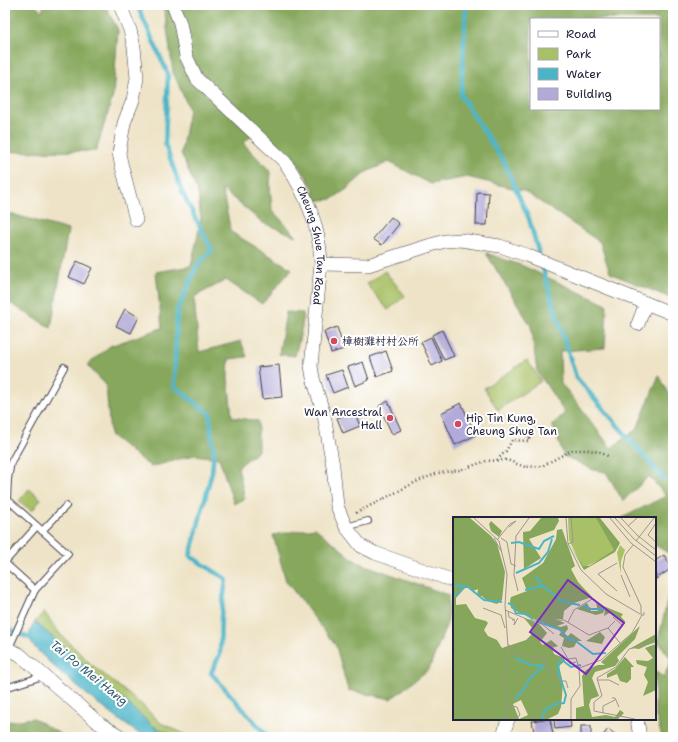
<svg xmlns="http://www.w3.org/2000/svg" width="678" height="742" font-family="'Shantell Sans','LXGW WenKai TC',sans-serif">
<rect width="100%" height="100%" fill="#fff"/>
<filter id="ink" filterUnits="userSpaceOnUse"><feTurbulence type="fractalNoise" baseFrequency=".025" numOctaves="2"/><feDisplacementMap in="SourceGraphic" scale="8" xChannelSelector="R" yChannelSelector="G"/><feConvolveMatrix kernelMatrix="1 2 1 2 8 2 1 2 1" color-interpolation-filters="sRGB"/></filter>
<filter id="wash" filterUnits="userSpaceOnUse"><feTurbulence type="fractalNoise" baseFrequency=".012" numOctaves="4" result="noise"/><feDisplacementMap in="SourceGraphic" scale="16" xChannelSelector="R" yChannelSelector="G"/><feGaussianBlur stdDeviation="0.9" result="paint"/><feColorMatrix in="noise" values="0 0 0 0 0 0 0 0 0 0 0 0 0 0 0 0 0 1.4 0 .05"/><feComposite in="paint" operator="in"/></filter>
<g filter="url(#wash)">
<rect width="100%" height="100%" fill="#eee3c6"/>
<g fill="#a9c166" stroke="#667250">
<polygon points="385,271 405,296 388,310 367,284"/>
<polygon points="527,360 541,381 498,410 484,388"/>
<polygon points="29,489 41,499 32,511 19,501"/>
<polygon points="44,612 60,634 92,665 142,705 161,723 191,737 175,737 153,726 35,622"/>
</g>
<g fill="#86a75b" stroke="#54644b" fill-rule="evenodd">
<polygon points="9,5 34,5 42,11 44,5 105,5 118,30 113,96 96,151 5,152 5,14"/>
<path d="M161,5H673V299L610,273L600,242L524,191L467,177L431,184L389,162L366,172L347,189L332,199L313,201L314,189L298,164L260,129L243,143L271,172L270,186L272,210L296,236L263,223L222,189L231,232L292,269L262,304L226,280L194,297L199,352L241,341L247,357L229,359L228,377L232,417L258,421V451L238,467L245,499L234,504L219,458L194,455L151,467L110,435L106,385L87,365L110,346L162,328L156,272L191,266L201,220L198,193L181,153L189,109L173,72L165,13ZM531,19H659V109H531Z"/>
<polygon points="5,212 68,230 51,328 5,300"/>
<polygon points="486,253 523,266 607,305 605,348 560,351 561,384 566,389 611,448 637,429 659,375 673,402 673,556 655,545 655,518 622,518 666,496 649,476 623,501 606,472 594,470 564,456 552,425 565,413 537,371 531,326"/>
<polygon points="286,312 303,313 302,327 295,356 279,354"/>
<polygon points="315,528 357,562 448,595 448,621 429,669 391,699 348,690 336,646 286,581 273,535"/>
<polygon points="673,576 673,737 662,737 655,713 655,671 664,678 671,659 658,641"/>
<polygon points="33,718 65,737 5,737 5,722"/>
</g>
<path fill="#4bb5c8" stroke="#366c82" d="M35,622L153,726L175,737C167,737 151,739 144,736C127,729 38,657 31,642C28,634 31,628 35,622Z"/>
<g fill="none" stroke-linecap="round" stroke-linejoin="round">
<g stroke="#4bb5c8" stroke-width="4.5">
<polyline points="137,5 168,74 165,144 182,192 212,250 198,264 177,311 174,386 210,414 211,433 214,451 212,472 190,556 226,579 221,616 220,654 211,673 268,737"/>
<polyline points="466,5 461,96 504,162 529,219 553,304 576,377 663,478"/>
<polyline points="5,628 30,638 34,641"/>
</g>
</g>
<g id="blocks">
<g fill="#b2aad8">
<polygon points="477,192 489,193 487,225 476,225"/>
<polygon points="391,217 399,224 382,245 373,239"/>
<polygon points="77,261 92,268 84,284 69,277"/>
<polygon points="125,309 139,317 131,333 116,326"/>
<polygon points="337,327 344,349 331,353 324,332"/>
<polygon points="442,330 454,356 444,360 432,335"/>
<polygon points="431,337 442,361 432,366 421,342"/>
<polygon points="386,351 393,371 377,377 370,357"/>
<polygon points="363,362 369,380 355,386 348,367"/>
<polygon points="279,365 282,397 262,399 258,367"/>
<polygon points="342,370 348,387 333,393 326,375"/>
<polygon points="388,401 401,430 392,434 379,406"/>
<polygon points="461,403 476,435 455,445 441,413"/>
<polygon points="354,411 360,426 343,433 337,418"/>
<polygon points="664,555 672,568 656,579 655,561"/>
<polygon points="544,719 550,719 553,734 535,737 532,721"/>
<polygon points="554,719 570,719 571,727 555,729"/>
<rect x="581" y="726" width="10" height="11"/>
<polygon points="608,729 619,737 602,737"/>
</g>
</g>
</g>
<g filter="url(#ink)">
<use href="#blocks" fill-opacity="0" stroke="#413f50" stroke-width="1"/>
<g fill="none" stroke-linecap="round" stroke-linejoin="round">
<defs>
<g id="lane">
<polyline points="7,499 8,479 11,462 64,367"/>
<polyline points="5,502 7,499 68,554 35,590 8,650"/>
<polyline points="346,527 368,521"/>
<polyline points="42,531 66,506"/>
<polyline points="5,562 37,526"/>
<polyline points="5,563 35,590"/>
<polyline points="5,688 43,676"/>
</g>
<g id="street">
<polyline points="120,5 130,30 134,47 137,78 133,100 124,123 119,153 121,163 136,220"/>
<path id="s1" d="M173,5L180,23L186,56L197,79L285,162C306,193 320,226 321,264L311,366L313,378L324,415L333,466L337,506L346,527L361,546L375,553L454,581"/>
<polyline points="321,264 368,265 431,245 445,241 461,240 500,246 526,255 673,314"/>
<polyline points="638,324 646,303"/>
<polyline points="5,649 10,650 19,654 100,724 122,737"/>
<polyline points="637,719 640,737"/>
<polyline points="503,737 508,719"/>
</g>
</defs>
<use href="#lane" stroke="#413f50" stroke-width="8"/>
<use href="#street" stroke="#413f50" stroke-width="14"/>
<g stroke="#413f50" stroke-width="2.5" stroke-dasharray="1 3" stroke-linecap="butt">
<polyline points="497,460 506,451 512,440 528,441 530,438 517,429"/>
<polyline points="356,513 418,481 438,473 460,470 486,461 507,460 525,467 542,466 572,450 588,450 600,452 608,456"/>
</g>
<use href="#lane" stroke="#fff" stroke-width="6"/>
<use href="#street" stroke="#fff" stroke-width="13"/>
</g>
</g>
<g fill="#d1495b" stroke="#fff" stroke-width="1.5">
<circle cx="334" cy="341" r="4"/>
<circle cx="390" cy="418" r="4"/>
<circle cx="458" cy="424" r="4"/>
</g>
<g text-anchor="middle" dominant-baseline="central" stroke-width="4" stroke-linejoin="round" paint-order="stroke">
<g font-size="11" fill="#22223b" stroke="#fff">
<text stroke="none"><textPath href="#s1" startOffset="289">Cheung Shue Tan Road</textPath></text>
</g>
<g font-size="11" fill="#22223b" stroke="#fff" text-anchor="start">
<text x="342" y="341">樟樹灘村村公所</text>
<text x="382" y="412" text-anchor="end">Wan Ancestral<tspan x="382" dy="13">Hall</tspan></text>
<text x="466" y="418">Hip Tin Kung,<tspan x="466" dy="13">Cheung Shue Tan</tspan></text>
</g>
<g font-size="12" font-style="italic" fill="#325d73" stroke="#fff">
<text transform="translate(89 673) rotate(39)">Tai Po Mei Hang</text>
</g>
</g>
<g transform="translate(453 517)">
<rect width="203" height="203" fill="#eee3c6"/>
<path d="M115,1H146L155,15L162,35L130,51L116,23ZM167,28L172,33L168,44V57L164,36Z" fill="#a9c166"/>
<path d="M0,1H17L38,19L44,27L52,55L49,83L44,87L34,84L29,79H24L25,72L20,74L16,71H12L3,81V88L13,87L22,101L33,104L35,106L31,113L35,119L44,123L49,131L73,123L79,117L77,113L80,112L71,101L86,107L94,116L87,125L90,128L98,123L105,129L99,131L101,137L111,141L112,144L106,149L110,166L108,190L105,197L95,202H0ZM68,183L75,198L66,202L60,187ZM88,1H105L106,4L101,13L76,22L88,41L71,52L70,15L77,14ZM143,1H147L167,26L162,35L131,53L117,28L130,49H136L161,33ZM38,4L49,14L46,20L38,14L36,7ZM109,12L122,49L118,52L125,65L139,80L121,86L111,94L110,102H102L112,106L104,109L108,110L114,108L115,112L111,117L115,119L118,116L129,124H124L121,130L116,131L109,129L111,121L106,118L108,115L105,112L67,96L58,91L57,84L58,80L74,74L69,61L90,46L103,22L104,13ZM134,86L138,94H145L143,86L170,97L168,100L172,104L171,107L158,95L151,99L152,92L150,96L143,98L124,92ZM187,109L182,122L164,140L166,144L162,149L142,155L139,161L146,179L138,182L136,188L139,200L153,198L162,200L167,193L171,196L165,202H123V191L131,189L129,159L133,153L145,148H152L148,145ZM147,115L152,120L149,127L133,124ZM203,117V124L186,132L178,131ZM203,127V173L190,179L195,165L191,158L194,150L184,147L183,143L195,144L200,141L192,131ZM172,140L181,150H178V162L174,166L167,164L164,157L154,161V157L162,152Z" fill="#86a75b" fill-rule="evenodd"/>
<path fill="none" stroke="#4bb5c8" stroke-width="2" d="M58,26L66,25L86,32L91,24L101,19M63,56L86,46L95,35L99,22M82,59L90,69L110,85L127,88M0,68L15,70L31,83L49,85M72,73L89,69M0,79L7,75L10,69M55,86L59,88L63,96L72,97L80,102M130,89L138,92H151M83,104L108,113L116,123L120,122L140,137L153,136M62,141L78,148L92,149M62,182L71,172L77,161L91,149M89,202L92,193L102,187L111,186L113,178L105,154L106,145L109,143L118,150L128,148"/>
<path fill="none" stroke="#9c968e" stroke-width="1" d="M21,1L46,24L54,57L52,88L55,129L52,160L54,191L51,202M113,1L115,27L128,53L153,77L187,97M157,1L178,26L203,45M162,1L181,22L203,39M168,1L184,18L203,33M203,6L195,18L203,25M175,9L184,1M41,21L48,34M48,21L54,25L58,47L63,49M44,23L57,7L63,4L56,10M183,24L201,1M115,27L120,25L118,1M180,28L172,38L170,50L188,89V98H191V95M168,58L177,80M65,74L61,58L63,19L76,1M164,74L145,57L164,46M30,91L48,98L52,111M52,93L76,103H111L136,118M55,94L56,100L62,103H59M160,100L170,109M76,103L89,107L101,117M62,104L61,108L65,101M115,105L121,93L139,82M155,111L167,126M136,118L155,111L162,104M55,127L65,138L91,141L95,152L107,164H113L115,171M108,130L115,142M123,145L117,147L115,142L123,141L126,151M144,163H156L166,168M159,181H162L166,190M54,188L64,190L67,198L62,202M150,196V189L162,183M118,202V182L127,169L126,151L148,143L179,116L189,98M182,202L141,194V185L149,179L144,161L163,150L176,132L203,125"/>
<path fill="#7b2cbf" fill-opacity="0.15" stroke="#7b2cbf" stroke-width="2" d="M115,63L171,106L133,157L77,115Z"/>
<rect width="203" height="203" fill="none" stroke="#22223b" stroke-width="2"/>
</g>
<rect width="678" height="742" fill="none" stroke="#fff" stroke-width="20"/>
<rect x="530" y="18" width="130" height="92" fill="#ffffff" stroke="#a7a7b1"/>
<rect x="538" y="31" width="20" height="6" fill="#ffffff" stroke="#a7a7b1"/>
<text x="566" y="38" font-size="12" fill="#22223b">Road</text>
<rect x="538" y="48" width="20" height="12" fill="#a9c166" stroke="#a7a7b1"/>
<text x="566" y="58" font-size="12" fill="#22223b">Park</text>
<rect x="538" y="68" width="20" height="12" fill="#4bb5c8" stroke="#a7a7b1"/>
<text x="566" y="78" font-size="12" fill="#22223b">Water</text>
<rect x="538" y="88" width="20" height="12" fill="#b2aad8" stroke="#a7a7b1"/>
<text x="566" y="98" font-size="12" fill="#22223b">Building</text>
</svg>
